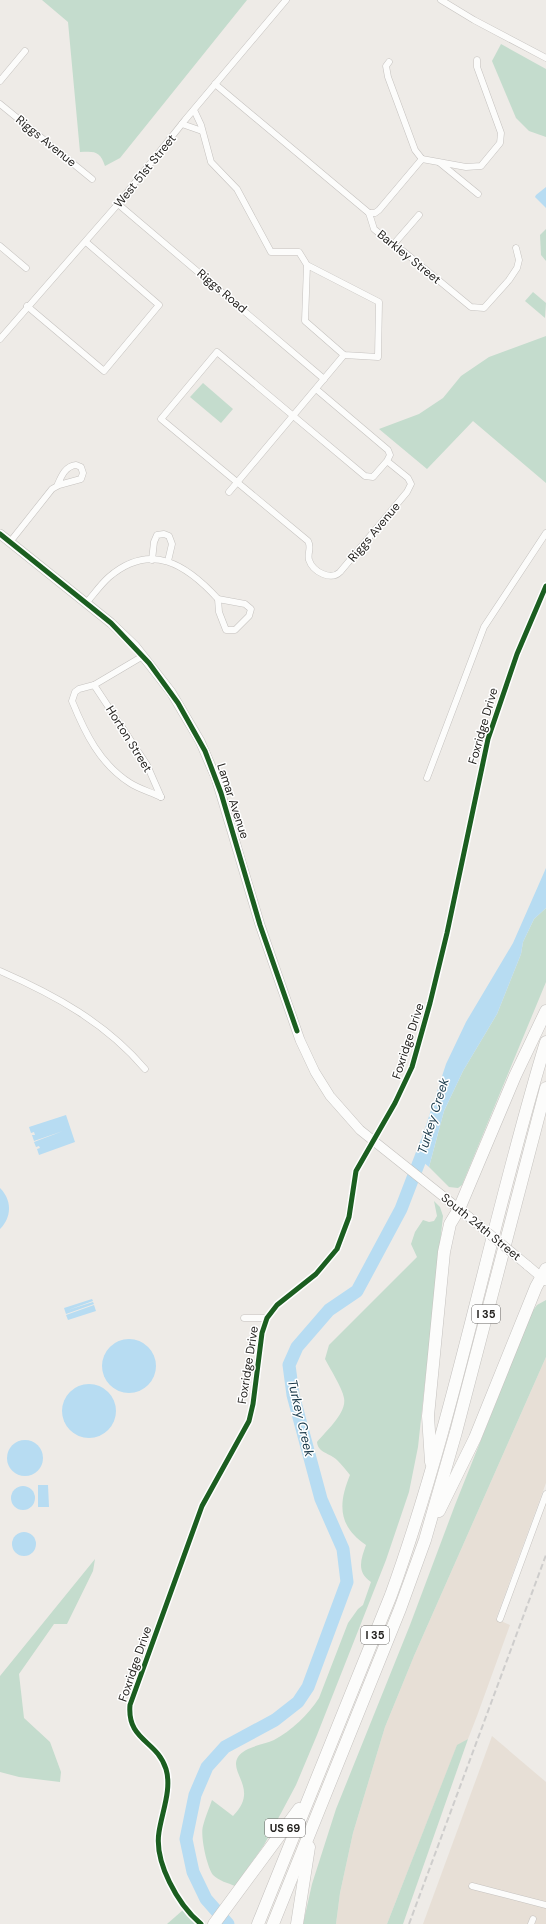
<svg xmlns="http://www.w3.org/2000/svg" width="546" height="1924" font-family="'DM Sans',sans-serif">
<rect width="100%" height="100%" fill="#eeebe7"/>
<g fill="#e7dfd6">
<polygon points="546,1357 546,1483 496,1619 510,1625 477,1716 468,1739 457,1746 387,1924 336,1924 340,1893 353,1833 385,1727 414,1656"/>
<polygon points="492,1736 546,1782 546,1924 423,1924"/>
</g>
<g fill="#c4dccd">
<path d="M42,0H247L120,158L105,166C100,151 95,151 80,152L68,22Z"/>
<polygon points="501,44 546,69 546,137 529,131 516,118 492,61"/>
<polygon points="546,229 546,261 541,255 540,235"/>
<polygon points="533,292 546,303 545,318 525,301"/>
<polygon points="546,336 546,483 473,421 427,469 379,429 419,414 443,398 461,376 489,357"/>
<polygon points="203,383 233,409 221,423 190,397"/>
<polygon points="546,908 546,982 462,1185 458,1188 449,1187 429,1167 444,1111 463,1071 497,1014 521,954 523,942 534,919"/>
<path d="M434,1201L440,1207L443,1216L418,1447L409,1492L386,1560L317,1735L296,1785L264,1845L235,1886C228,1883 219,1881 213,1875C207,1867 200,1836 203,1826C205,1817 209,1809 212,1800L233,1816C260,1789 228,1773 238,1757C245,1746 264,1745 274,1740C291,1731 309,1714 319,1698L348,1623L358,1609L363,1605L371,1582C356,1572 361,1559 366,1545C338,1526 338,1504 350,1475C346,1470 342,1465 337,1460C330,1453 318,1453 317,1442C326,1431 347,1413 344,1398C342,1387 330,1369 325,1359L329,1345L417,1257L411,1244L415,1232L423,1220L429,1222L434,1221L437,1216Z"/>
<polygon points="546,1300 546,1357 414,1656 385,1727 353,1833 340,1893 336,1924 303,1924 312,1884 336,1809 410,1625 455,1505 532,1312 537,1305"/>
<polygon points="95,1559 93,1571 67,1624 54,1624 19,1674 24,1718 50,1742 61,1772 60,1782 19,1777 0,1772 0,1676"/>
<polygon points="468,1739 403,1924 387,1924 457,1745"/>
<polygon points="183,1910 196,1924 167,1924"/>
</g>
<g fill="#b7dcf2">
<polygon points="546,187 546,208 535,197 536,195"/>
<polygon points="546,868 546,908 534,919 523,942 521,954 497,1014 463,1071 444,1111 429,1167 416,1156 446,1064 466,1022 513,943"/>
<polygon points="66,1115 75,1142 39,1155 37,1149 40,1148 39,1146 36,1147 34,1142 63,1131 34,1141 32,1135 35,1135 34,1132 31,1133 29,1127"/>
<path d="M0,1188C12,1200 12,1217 0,1229Z"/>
<polygon points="92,1299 93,1301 68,1310 93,1302 94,1304 66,1314 64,1308"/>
<polygon points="94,1305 95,1308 70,1317 95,1308 96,1311 68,1320 66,1315"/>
<circle cx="129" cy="1366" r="27"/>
<circle cx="89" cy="1411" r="27"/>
<circle cx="25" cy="1458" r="18"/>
<polygon points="38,1485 48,1485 49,1507 38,1507"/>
<circle cx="23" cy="1498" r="12"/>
<circle cx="24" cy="1544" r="12"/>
</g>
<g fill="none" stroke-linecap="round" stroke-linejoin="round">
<polyline stroke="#b7dcf2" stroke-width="13" points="228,1924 206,1899 193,1872 186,1839 195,1795 207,1767 225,1747 275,1720 298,1702 308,1687 347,1582 343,1549 321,1499 293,1395 289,1365 297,1347 329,1310 357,1291 401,1209 426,1144"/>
<defs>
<g id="street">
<polyline points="441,0 474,20 546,58"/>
<polyline points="389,62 386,66 388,77 415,150 422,159"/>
<polyline points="0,81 25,51"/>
<polyline points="215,84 369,213 374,229 398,249 403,251 471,307 484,308 509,280 517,268 519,260 516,248"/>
<polyline points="0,104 92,179"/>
<polyline points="194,110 201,125 211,162 237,189 271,252 299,252 307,265 305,321 344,355 378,357 379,302 307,265"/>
<polyline points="182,124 202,131"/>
<polyline points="422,159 466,167 481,166 500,143 501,133 477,67 477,60"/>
<polyline points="440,163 478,194"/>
<polyline points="118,204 324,379"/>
<polyline points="369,213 375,213 379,210 422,159"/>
<polyline points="393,245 419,215"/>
<polyline points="0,246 26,268"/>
<polyline points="27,306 104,371 159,305 86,242"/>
<polyline points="0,339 118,204 185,120 286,0"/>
<path d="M316,389L388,450L390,455L387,461L408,478L411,484L407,492L340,572C331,581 313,572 309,560C307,553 312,548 308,541L161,419L217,352L365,476L373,477L387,461"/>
<polyline points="229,492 344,355"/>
<path d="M10,542L52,489L59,485L81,479L83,473L81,467L76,465C65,466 61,477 57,486"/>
<polyline points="152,560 154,542 157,535 164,534 169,536 172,544 168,561"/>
<polygon points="218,599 245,604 251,609 249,616 235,630 226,630 219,612"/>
<path d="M87,602C94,594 101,584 109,577C151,541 187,565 218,599"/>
<path d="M143,656L94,685L79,689L75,692L72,701C85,733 100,764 130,783C139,789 151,792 161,797"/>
<polyline points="94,685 147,765 161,797"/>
<polyline points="427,778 484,627 546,533"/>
<path d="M0,971C55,995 106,1023 145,1069"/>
<polyline points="244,1318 267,1318"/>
<polyline points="500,1619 546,1494"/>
<polyline points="472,1886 546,1905"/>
<path d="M201,1924C178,1905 154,1862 159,1832C162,1812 172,1789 166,1769C157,1740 127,1741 130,1705L202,1506L249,1421L253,1404L262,1333L267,1318L277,1305L316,1274L337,1249L349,1217L356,1171L395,1103L412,1067L430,1003L447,933L488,739L517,654L546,586"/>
<polyline points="531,1924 533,1919"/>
</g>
<g id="secondary">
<polyline points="0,534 111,623 135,646 171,692 200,741 216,778 260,925 300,1040 315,1072 330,1096 360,1130 469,1217"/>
<polyline points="527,1265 546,1281"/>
</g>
<g id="highway">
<polyline points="431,1462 428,1416 444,1252 450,1224 459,1209 515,1076 546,1011"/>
<polyline points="439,1511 475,1438 536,1287 546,1269"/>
<polyline points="214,1924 299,1809"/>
<path d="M258,1924L391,1595C456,1415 490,1225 546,1042"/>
<polyline points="273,1924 400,1609 425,1540 456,1432 546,1088"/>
<polyline points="297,1924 309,1847"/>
</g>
</defs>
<use href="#street" stroke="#c5c2bf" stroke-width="7"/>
<use href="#secondary" stroke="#c5c2bf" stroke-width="10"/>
<use href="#highway" stroke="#c5c2bf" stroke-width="13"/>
<use href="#street" stroke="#fcfcfb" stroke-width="6"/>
<use href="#secondary" stroke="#fcfcfb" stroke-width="9"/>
<use href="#highway" stroke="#fcfcfb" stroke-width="12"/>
<polyline stroke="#cecdcc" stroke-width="2" stroke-dasharray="6 3" stroke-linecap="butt" points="409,1924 546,1555"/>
<defs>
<polyline id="secondary-bridge" points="469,1217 527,1265"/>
</defs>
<use href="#secondary-bridge" stroke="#c5c2bf" stroke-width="10" stroke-linecap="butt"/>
<use href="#secondary-bridge" stroke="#fcfcfb" stroke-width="9"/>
<defs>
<g id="cycleway">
<polyline points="0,534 111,623 149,663 178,703 205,751 221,793 260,925 297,1031"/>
<path d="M201,1924C178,1905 154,1862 159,1832C162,1812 172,1789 166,1769C157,1740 127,1741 130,1705L202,1506L249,1421L253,1404L262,1333L267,1318L277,1305L316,1274L337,1249L349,1217L356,1171L395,1103L412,1067L430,1003L447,933L488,739L517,654L546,586"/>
</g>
</defs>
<use href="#cycleway" stroke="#fff" stroke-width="8"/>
<use href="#cycleway" stroke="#1b5e20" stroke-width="5"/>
</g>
<g text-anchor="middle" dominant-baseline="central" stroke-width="3" stroke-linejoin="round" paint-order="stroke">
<g fill="#fff" stroke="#666563" stroke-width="1">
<rect x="472" y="1305" width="28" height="18" rx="3"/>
<rect x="361" y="1626" width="28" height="18" rx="3"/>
<rect x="265" y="1819" width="40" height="18" rx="3"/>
</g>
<g font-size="11" font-weight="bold" fill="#252320">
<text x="486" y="1314">I 35</text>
<text x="375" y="1635">I 35</text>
<text x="285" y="1828">US 69</text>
</g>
<g font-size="12" fill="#252320" stroke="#fff">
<text transform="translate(46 141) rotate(39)">Riggs Avenue</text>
<text transform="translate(145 171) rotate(-51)">West 51st Street</text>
<text transform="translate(409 257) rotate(39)">Barkley Street</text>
<text transform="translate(222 291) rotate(40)">Riggs Road</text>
<text transform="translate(374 532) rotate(-50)">Riggs Avenue</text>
<text transform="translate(483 726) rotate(-74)">Foxridge Drive</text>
<text transform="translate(129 739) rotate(58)">Horton Street</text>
<text transform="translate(233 801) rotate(72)">Lamar Avenue</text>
<text transform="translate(408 1041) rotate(-72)">Foxridge Drive</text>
<text transform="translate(481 1227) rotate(39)">South 24th Street</text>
<text transform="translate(248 1365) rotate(-81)">Foxridge Drive</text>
<text transform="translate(135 1664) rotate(-71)">Foxridge Drive</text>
</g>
<g font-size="13" font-style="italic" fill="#183849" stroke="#fff">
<text transform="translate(433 1116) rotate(-73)">Turkey Creek</text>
<text transform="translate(301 1418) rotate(77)">Turkey Creek</text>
</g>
</g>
</svg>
